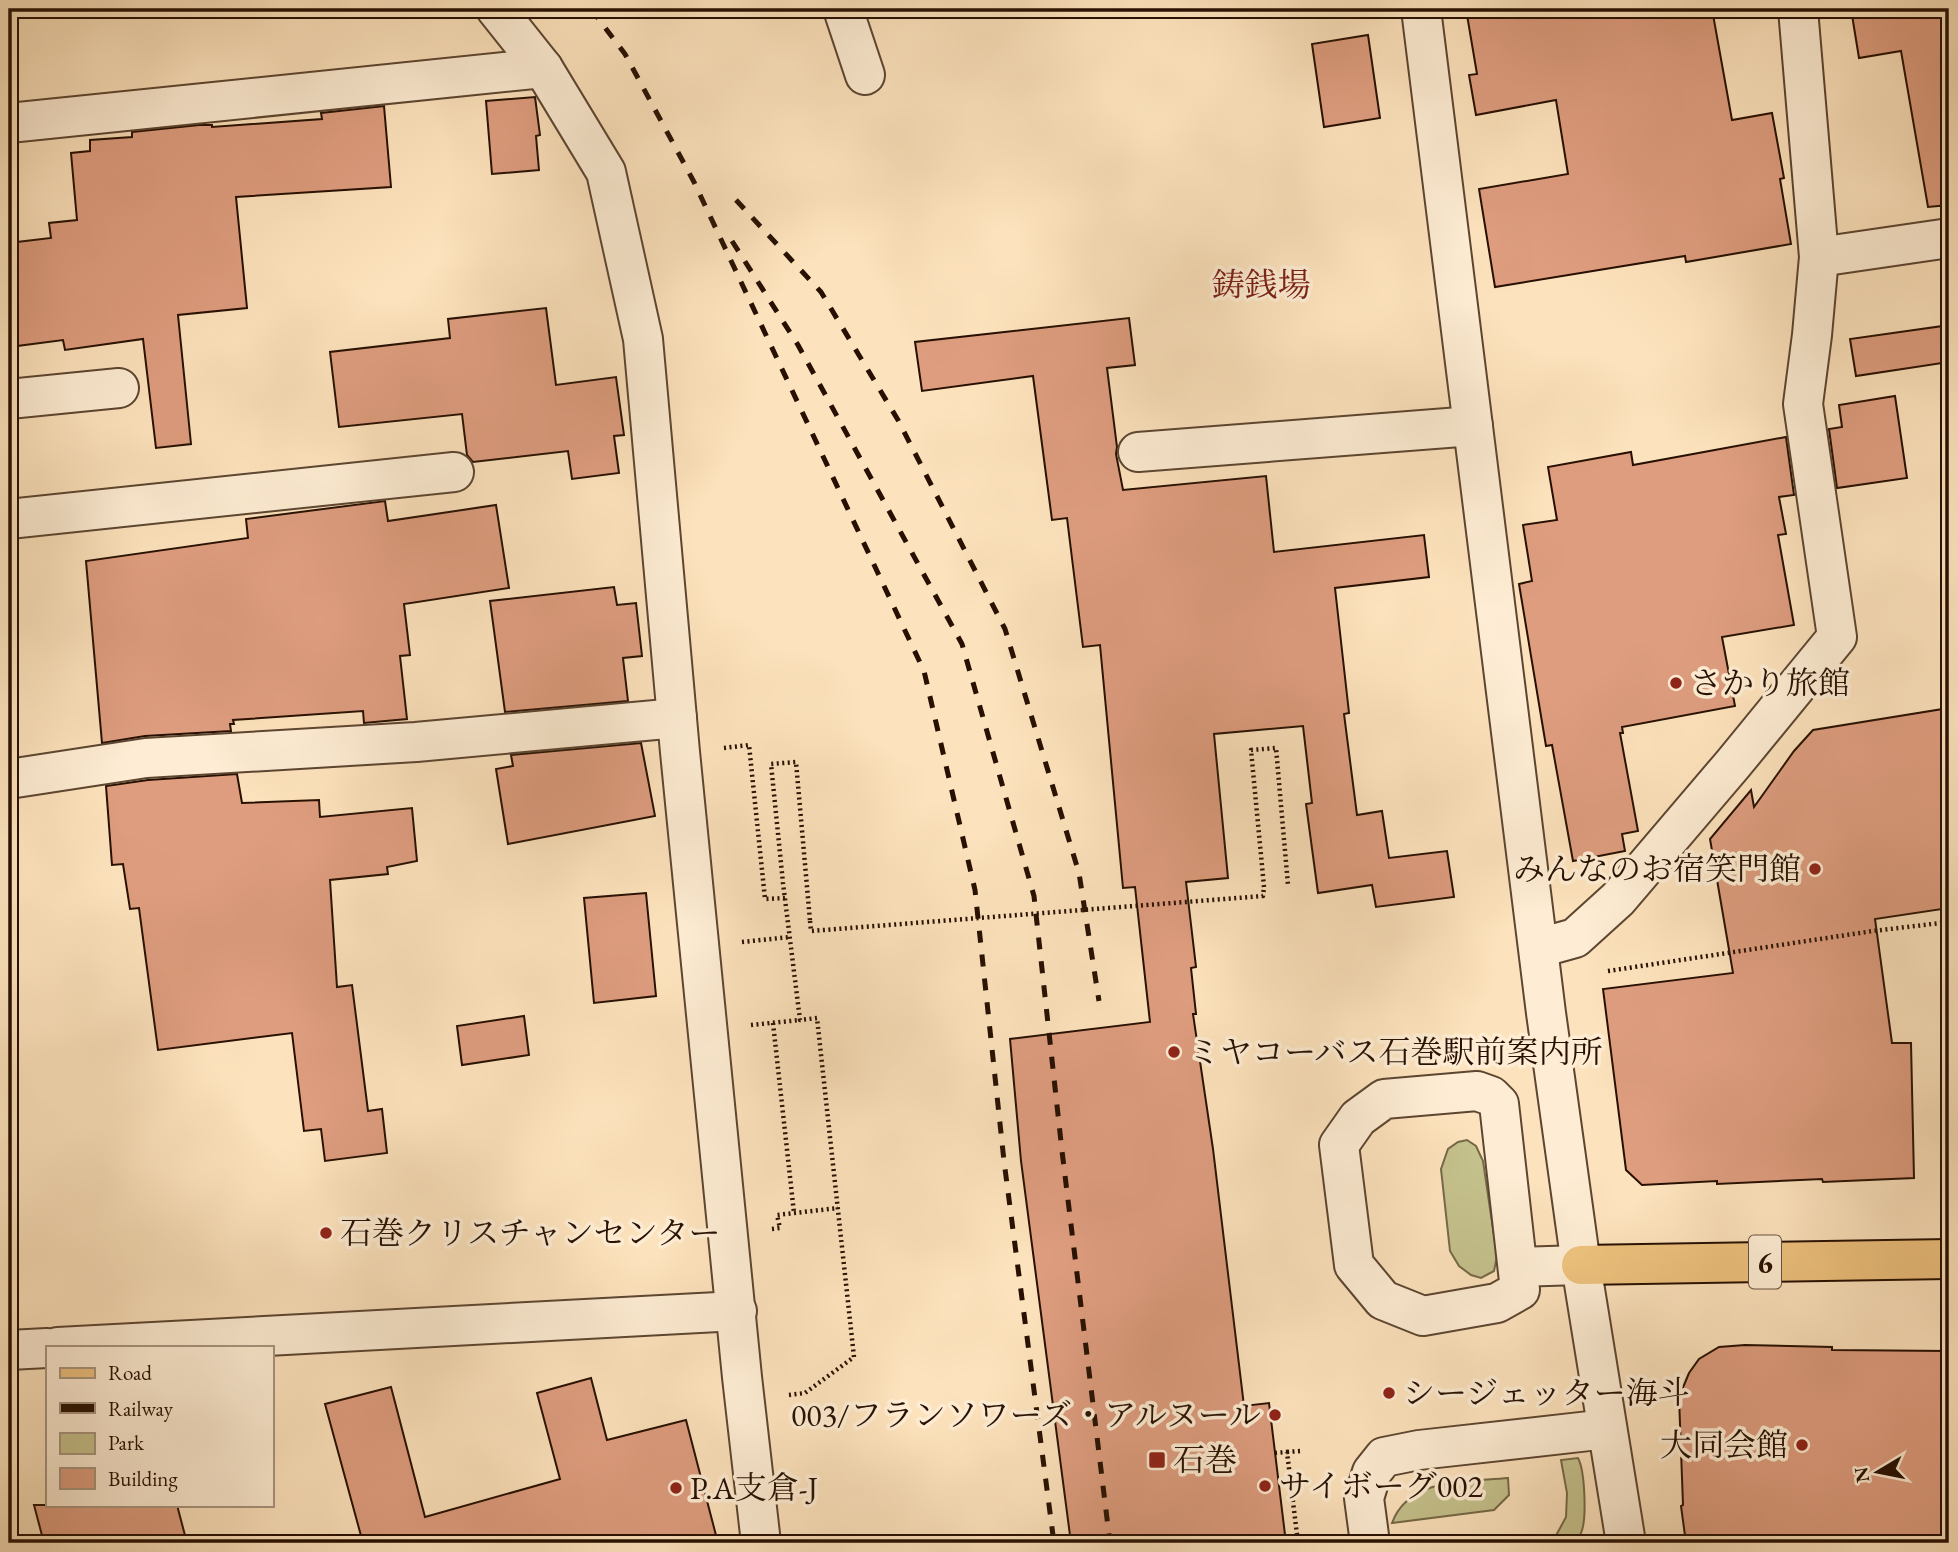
<svg xmlns="http://www.w3.org/2000/svg" width="1958" height="1552" font-family="'EB Garamond','Noto Serif JP',serif">
<rect width="100%" height="100%" fill="#fde3bd"/>
<filter id="stains"><feTurbulence type="fractalNoise" baseFrequency=".00286" numOctaves="4"/><feColorMatrix values="0 0 0 0 .2 0 0 0 0 .09 0 0 0 0 .02 0 0 0 .5 -.17"/></filter>
<radialGradient id="worn" r=".72"><stop offset=".6" stop-color="#630" stop-opacity="0"/><stop offset="1" stop-color="#630" stop-opacity=".3"/></radialGradient>
<g fill="#c5c28d" stroke="#766948" stroke-width="2">
<polygon points="1467,1140 1476,1146 1483,1161 1497,1256 1494,1271 1481,1278 1471,1275 1459,1266 1450,1251 1441,1169 1448,1149 1458,1142"/>
<path d="M1578,1458C1585,1471 1587,1520 1581,1533C1580,1537 1577,1540 1575,1543H1552L1566,1517L1567,1493L1561,1460Z"/>
<path d="M1508,1478L1509,1495L1494,1510L1392,1523C1409,1477 1467,1482 1508,1478Z"/>
</g>
<g fill="#de9d7f" stroke="#271002" stroke-width="2">
<polygon points="1466,9 1712,9 1732,120 1772,113 1784,178 1780,179 1791,244 1686,262 1685,256 1495,287 1479,189 1568,174 1556,100 1476,115 1469,75 1477,74"/>
<polygon points="1851,9 1949,9 1949,205 1928,207 1901,51 1859,58"/>
<polygon points="1368,35 1380,118 1324,127 1312,44"/>
<polygon points="535,97 540,135 536,136 539,170 492,174 486,101"/>
<polygon points="384,106 391,187 236,197 247,308 178,315 191,444 156,448 143,339 65,350 63,340 9,347 9,243 51,238 49,223 77,220 71,153 90,151 90,140 132,137 132,132 199,125 212,125 212,127 322,119 321,113"/>
<polygon points="546,308 556,385 616,377 624,435 614,436 619,473 572,479 568,451 473,462 467,455 462,414 339,427 330,352 450,338 448,319"/>
<polygon points="1129,318 1135,365 1107,368 1117,447 1116,454 1123,490 1266,476 1274,552 1424,535 1429,577 1335,588 1349,713 1344,714 1357,815 1382,811 1389,858 1447,851 1454,897 1376,907 1372,885 1318,893 1306,804 1312,803 1303,726 1214,734 1228,878 1186,882 1196,967 1191,968 1196,1014 1193,1014 1213,1149 1244,1406 1269,1403 1286,1543 1071,1543 1021,1161 1010,1039 1150,1022 1135,887 1123,888 1100,645 1083,647 1067,518 1052,520 1033,376 922,391 915,342"/>
<polygon points="1943,326 1949,362 1856,376 1850,339"/>
<polygon points="1895,396 1907,478 1837,488 1829,429 1842,427 1839,405"/>
<polygon points="1786,437 1794,495 1779,497 1786,534 1778,535 1794,625 1722,637 1735,706 1622,727 1623,733 1620,733 1638,831 1622,834 1625,851 1573,861 1552,745 1546,746 1519,584 1532,581 1523,525 1557,520 1548,467 1631,452 1633,465"/>
<polygon points="385,501 388,521 496,505 509,588 404,604 410,655 400,656 407,719 364,723 363,711 233,720 234,724 230,724 231,731 145,736 102,743 86,561 248,538 246,519"/>
<polygon points="614,587 617,605 636,603 642,656 623,658 628,701 505,712 490,601"/>
<polygon points="1949,708 1949,908 1875,919 1892,1043 1911,1043 1914,1178 1823,1182 1822,1179 1717,1184 1717,1181 1642,1185 1626,1170 1603,989 1733,973 1710,839 1751,790 1754,807 1794,751 1813,730"/>
<polygon points="641,743 655,816 508,844 496,769 513,766 511,755"/>
<polygon points="237,774 242,803 319,800 320,817 412,808 417,861 387,867 388,874 330,880 337,987 352,985 368,1111 382,1109 387,1153 325,1161 321,1129 304,1131 292,1033 158,1050 139,908 130,909 123,864 112,865 106,786 148,780"/>
<polygon points="646,893 656,996 594,1003 584,898"/>
<polygon points="524,1016 529,1055 462,1065 457,1026"/>
<polygon points="1745,1345 1832,1347 1832,1350 1949,1351 1949,1543 1686,1543 1681,1506 1683,1505 1679,1397 1689,1373 1699,1359 1719,1347"/>
<polygon points="591,1378 607,1440 686,1420 718,1543 363,1543 325,1404 391,1387 425,1517 560,1479 537,1393"/>
<polygon points="34,1505 177,1505 187,1543 44,1543"/>
</g>
<g fill="none" stroke-linecap="round" stroke-linejoin="round">
<defs>
<g id="minor">
<polyline points="496,9 543,68 606,172 643,339 680,752 742,1377 761,1543"/>
<polyline points="843,9 865,75"/>
<polyline points="1421,9 1546,1013 1581,1265 1626,1543"/>
<polyline points="9,123 543,68"/>
<polyline points="1819,257 1949,238"/>
<polyline points="9,399 119,388"/>
<polyline points="1138,452 1473,426"/>
<polyline points="9,519 454,472"/>
<polyline points="9,779 146,758 416,742 677,718"/>
<polyline points="1539,948 1575,938 1618,899 1733,764 1837,637 1803,404 1812,335 1819,257 1798,9"/>
<polygon points="1477,1091 1491,1096 1499,1104 1520,1290 1497,1303 1423,1316 1383,1300 1354,1265 1339,1145 1358,1118 1384,1099"/>
<polyline points="1518,1267 1581,1265"/>
<polyline points="58,1347 737,1311"/>
<polyline points="9,1350 47,1348"/>
<polyline points="1370,1543 1364,1498 1372,1472 1384,1457 1419,1450 1607,1429"/>
</g>
<polyline id="major" points="1581,1265 1949,1259"/>
</defs>
<use href="#minor" stroke="#5c4531" stroke-width="42"/>
<use href="#major" stroke="#271002" stroke-width="42"/>
<g stroke="#271002" stroke-width="4.5" stroke-dasharray="2 3.5" stroke-linecap="butt">
<polyline points="724,748 749,745 765,899 785,898"/>
<polyline points="1264,887 1251,750 1276,748 1288,885"/>
<polyline points="742,942 790,937"/>
<polyline points="1608,971 1873,931 1949,922"/>
<polyline points="773,1023 794,1213"/>
<polyline points="751,1025 800,1020"/>
<polyline points="772,1229 780,1228 777,1215 838,1208"/>
<polyline points="789,1395 805,1393 854,1357 817,1018 800,1020 783,883 771,764 796,762 810,921"/>
<polyline points="1287,1452 1300,1451"/>
<polyline points="1275,1453 1287,1452 1298,1543"/>
</g>
<use href="#minor" stroke="#feedd4" stroke-width="38"/>
<use href="#major" stroke="#eec27e" stroke-width="38"/>
<g stroke="#271002" stroke-width="5" stroke-dasharray="12 12" stroke-linecap="butt">
<polyline points="591,9 625,54 694,182 924,671 975,890 1004,1161 1054,1543"/>
<polyline points="736,200 821,292 898,420 1005,629 1079,873 1099,1001"/>
<polyline points="732,241 798,345 962,644 1034,896 1062,1151 1110,1543"/>
</g>
<polyline stroke="#271002" stroke-width="4.5" stroke-dasharray="2 3.5" stroke-linecap="butt" points="810,921 811,931 1263,896 1264,887"/>
</g>
<g fill="#8f2418" stroke="#feedd4" stroke-width="2.5">
<circle cx="1676" cy="683" r="7"/>
<circle cx="1815" cy="869" r="7"/>
<circle cx="1174" cy="1052" r="7"/>
<circle cx="326" cy="1233" r="7"/>
<circle cx="1389" cy="1393" r="7"/>
<circle cx="1275" cy="1415" r="7"/>
<circle cx="1802" cy="1445" r="7"/>
<rect x="1148" y="1451" width="18" height="18" rx="3.5"/>
<circle cx="1265" cy="1486" r="7"/>
<circle cx="676" cy="1488" r="7"/>
</g>
<g text-anchor="middle" dominant-baseline="central" stroke-width="7" stroke-linejoin="round" paint-order="stroke">
<rect fill="#feedd4" stroke="#685241" stroke-width="2" x="1749" y="1235.5" width="32" height="53" rx="5"/>
<g font-size="30" font-weight="bold" fill="#271002">
<text x="1765" y="1262">6</text>
</g>
<g font-size="32" fill="#271002" stroke="#feedd4" text-anchor="start">
<text x="1690" y="683">さかり旅館</text>
<text x="1801" y="869" text-anchor="end">みんなのお宿笑門館</text>
<text x="1188" y="1052">ミヤコーバス石巻駅前案内所</text>
<text x="340" y="1233">石巻クリスチャンセンター</text>
<text x="1403" y="1393">シージェッター海斗</text>
<text x="1261" y="1415" text-anchor="end">003/フランソワーズ・アルヌール</text>
<text x="1788" y="1445" text-anchor="end">大同会館</text>
<text x="1173" y="1460">石巻</text>
<text x="1279" y="1486">サイボーグ002</text>
<text x="690" y="1488">P.A支倉-J</text>
</g>
<g font-size="33" fill="#7a1f14" stroke="#feedd4">
<text x="1261" y="284">鋳銭場</text>
</g>
</g>
<rect width="1958" height="1552" fill="none" stroke="#fde3bd" stroke-width="35"/>
<rect x="10" y="10" width="1937" height="1531" fill="none" stroke="#271002" stroke-width="3.5"/>
<rect x="18" y="18" width="1923" height="1517" fill="none" stroke="#271002" stroke-width="2"/>
<rect x="46" y="1346" width="228" height="161" fill="#feedd4" stroke="#a89580" stroke-width="2"/>
<rect x="60" y="1368" width="35" height="10" fill="#eec27e" stroke="#a89580" stroke-width="2"/>
<text x="108" y="1380" font-size="21" fill="#271002">Road</text>
<rect x="60" y="1403" width="35" height="10" fill="#271002" stroke="#a89580" stroke-width="2"/>
<text x="108" y="1416" font-size="21" fill="#271002">Railway</text>
<rect x="60" y="1433" width="35" height="21" fill="#c5c28d" stroke="#a89580" stroke-width="2"/>
<text x="108" y="1450" font-size="21" fill="#271002">Park</text>
<rect x="60" y="1468" width="35" height="21" fill="#de9d7f" stroke="#a89580" stroke-width="2"/>
<text x="108" y="1486" font-size="21" fill="#271002">Building</text>
<g transform="translate(1878 1472) rotate(260)" stroke="#feedd4" stroke-width="5" paint-order="stroke">
<path d="M0-5L12 26L0 18L-12 26Z" fill="#271002"/>
<text y="-10" font-size="19" font-weight="bold" text-anchor="middle" fill="#271002">N</text>
</g>
<rect width="100%" height="100%" filter="url(#stains)"/>
<rect width="100%" height="100%" fill="url(#worn)"/>
</svg>
